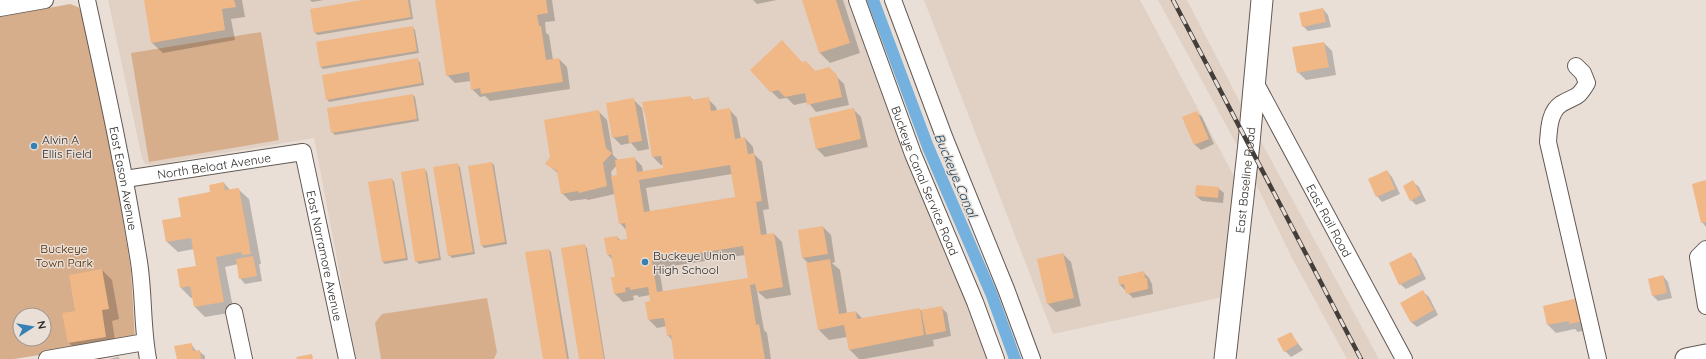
<svg xmlns="http://www.w3.org/2000/svg" width="1706" height="359" font-family="Quicksand,sans-serif">
<rect width="100%" height="100%" fill="#e9dfd7"/>
<g fill="#e1d1c4">
<polygon points="108,0 847,0 990,359 356,359 314,138 152,165 145,164 142,158"/>
<polygon points="924,0 1140,0 1235,178 1223,297 1053,334"/>
<polygon points="1158,0 1187,0 1244,110 1379,359 1347,359 1292,258 1238,147"/>
</g>
<g fill="#d7ae8c" fill-rule="evenodd">
<path d="M70,4L78,7L81,11L113,160L131,270L135,340L14,359H0V17ZM20,315H44V339H20Z"/>
<polygon points="261,32 279,140 149,162 131,53"/>
<polygon points="487,298 497,352 494,359 381,359 375,323 382,314"/>
</g>
<g fill="#0003" fill-rule="evenodd">
<polygon points="145,0 242,0 245,17 231,19 235,40 163,53 152,43"/>
<polygon points="310,0 324,0 312,2"/>
<polygon points="369,0 410,0 413,19 318,35 315,33"/>
<polygon points="436,0 552,0 555,21 545,22 546,33 549,35 553,60 559,59 567,67 570,89 490,101 485,96 480,97 472,89 471,81 455,83 447,75"/>
<polygon points="753,0 777,0 757,4"/>
<polygon points="803,0 843,0 860,53 830,63 820,53"/>
<polygon points="1323,9 1328,15 1331,27 1308,31 1303,26"/>
<polygon points="412,27 415,30 419,53 323,69 321,67"/>
<polygon points="1324,43 1332,51 1336,75 1306,80 1298,72"/>
<polygon points="417,60 420,62 424,85 329,102 327,99"/>
<polygon points="806,62 816,72 837,77 844,84 849,105 816,112 808,102 794,105 787,98 779,99 771,91 802,63"/>
<polygon points="413,95 415,97 419,121 335,135 332,132"/>
<path d="M690,97L694,101L708,99L716,107L717,111L729,109L737,118L741,139L745,138L753,147L754,154L762,162L769,209L763,210L767,235L774,234L782,242L791,295L766,299L757,291L764,330L767,333L771,359H675L672,340L668,335L667,326L657,328L649,320L651,302L650,295L639,297L637,295L633,296L634,300L623,302L615,294L613,278H616L613,260L608,255L617,237L621,241L629,240L627,231L620,223L615,194L588,200L586,199L570,201L562,193L559,174L547,164L599,112L607,120L613,155L619,161L634,158L642,166L643,172L665,169L664,164L661,165L653,157ZM617,165L619,176L612,177L611,172ZM732,174L736,198L650,212L646,188ZM745,255L749,279L663,292L659,268Z"/>
<polygon points="634,100 642,108 649,149 638,151 631,143 621,145 613,137"/>
<polygon points="853,109 861,117 868,147 825,157 817,149 810,119"/>
<polygon points="1196,112 1202,117 1214,144 1201,150 1195,145 1183,118"/>
<polygon points="492,163 494,165 507,244 484,248 482,246"/>
<polygon points="457,164 460,167 475,254 452,258 449,255"/>
<polygon points="424,169 427,172 441,260 419,264 416,261"/>
<polygon points="1387,171 1392,177 1400,194 1382,202 1377,196"/>
<polygon points="392,179 394,182 408,260 385,264 383,262"/>
<polygon points="1706,181 1706,227 1702,222"/>
<polygon points="1413,182 1419,187 1426,201 1416,205 1411,200"/>
<polygon points="224,183 230,190 238,189 249,199 261,264 259,264 262,281 245,284 240,278 238,264 225,267 234,312 205,317 195,307 193,298 191,298 181,288 197,267 194,249 178,252 167,242 163,221 182,217"/>
<polygon points="1218,188 1224,193 1223,203 1202,201 1196,196"/>
<polygon points="823,227 831,235 835,262 832,263 840,270 847,313 856,312 863,319 941,307 947,313 951,336 933,340 934,346 864,359 859,359 849,349 847,337 829,340 819,330 809,264 803,258 799,231"/>
<polygon points="584,245 587,248 605,359 580,359"/>
<polygon points="549,250 551,252 569,359 544,359"/>
<polygon points="1063,254 1071,262 1081,306 1056,312 1048,304"/>
<polygon points="1410,254 1416,259 1426,279 1406,289 1400,284"/>
<polygon points="102,270 112,280 119,319 112,321 116,347 79,353 69,343 64,314 76,312"/>
<polygon points="1143,272 1149,278 1152,284 1153,294 1133,298 1120,285 1119,277"/>
<polygon points="1663,276 1668,282 1672,298 1658,301 1653,296 1649,279"/>
<polygon points="1423,292 1429,297 1438,315 1417,327 1411,322"/>
<polygon points="1544,307 1586,307 1591,329 1578,332 1575,329 1556,333 1548,325"/>
<polygon points="1290,333 1303,350 1291,357 1285,351 1279,339"/>
<polygon points="191,344 197,352 199,351 205,356 205,359 178,359"/>
<polygon points="118,357 120,359 109,359"/>
</g>
<g fill="none" stroke-linecap="round" stroke-linejoin="round">
<polyline stroke="#74b1de" stroke-width="12" points="873,0 928,147 991,293 1015,359"/>
</g>
<g fill="#f0b787" fill-rule="evenodd">
<polygon points="144,0 234,0 236,7 222,9 225,30 151,43"/>
<polygon points="363,0 408,0 411,17 314,33 310,9"/>
<polygon points="435,0 546,0 548,13 537,15 539,26 541,26 546,60 559,58 563,82 481,94 480,88 471,90 469,72 446,76"/>
<polygon points="802,0 836,0 850,43 819,53"/>
<polygon points="1323,8 1326,22 1302,27 1299,13"/>
<polygon points="413,26 417,51 320,67 316,42"/>
<polygon points="782,40 802,62 806,61 815,71 829,67 837,75 842,97 807,105 805,93 785,97 778,90 770,92 750,70"/>
<polygon points="1324,42 1329,67 1297,73 1292,47"/>
<polygon points="418,58 422,83 326,100 322,75"/>
<polygon points="413,94 417,119 331,133 327,108"/>
<path d="M691,96V100L709,97L711,111L730,108L735,139L745,137L748,154L754,153L762,201L756,202L761,235L774,233L783,287L757,292L755,284L750,285L756,325L759,324L765,359H674L671,335L667,336L664,318L648,320L645,302L650,301L648,287L630,290V287L625,288L626,292L614,294L611,277H615L611,255H607L604,238L617,236L618,240L627,239L625,223L619,224L611,176L617,175L615,160L635,157L637,172L663,168L661,156L652,157L645,113H644L642,102ZM730,165L735,197L644,212L639,180ZM743,246L748,278L657,292L652,261Z"/>
<polygon points="634,98 642,141 629,143 628,135 612,138 606,103"/>
<polygon points="854,108 861,139 816,149 809,118"/>
<polygon points="599,110 606,148 612,153 603,163 607,186 579,193 578,191 561,194 557,171 545,164 550,157 544,120"/>
<polygon points="1197,111 1209,139 1194,145 1182,117"/>
<polygon points="492,162 505,242 481,246 468,166"/>
<polygon points="458,163 473,252 448,256 433,167"/>
<polygon points="425,168 439,258 415,262 401,172"/>
<polygon points="1387,170 1395,189 1376,197 1368,179"/>
<polygon points="392,178 406,258 382,262 368,182"/>
<polygon points="1413,180 1421,195 1410,201 1403,186"/>
<polygon points="1706,180 1706,222 1701,223 1692,184"/>
<polygon points="224,182 225,190 239,188 251,254 242,255 241,252 216,257 224,302 194,307 190,286 180,288 177,269 196,266 191,238 166,242 162,220 181,217 178,198 210,192 209,185"/>
<polygon points="1196,185 1219,187 1218,198 1195,196"/>
<polygon points="823,226 828,254 802,258 798,230"/>
<polygon points="585,244 604,359 579,359 561,248"/>
<polygon points="549,249 567,359 543,359 525,252"/>
<polygon points="1411,252 1421,274 1399,285 1389,263"/>
<polygon points="1063,253 1074,298 1047,304 1037,259"/>
<polygon points="253,256 257,276 239,279 236,259"/>
<polygon points="830,259 839,314 856,311 857,319 920,308 924,335 849,350 844,325 818,330 806,263"/>
<polygon points="102,269 109,309 102,310 106,337 68,343 62,313 75,311 69,275"/>
<polygon points="1144,271 1145,278 1147,278 1148,289 1126,294 1124,284 1119,285 1118,277"/>
<polygon points="1663,275 1667,293 1652,296 1648,279"/>
<polygon points="1423,290 1434,310 1411,323 1400,303"/>
<polygon points="1578,298 1583,321 1569,324 1569,321 1547,325 1543,306"/>
<polygon points="942,306 946,331 926,335 921,310"/>
<polygon points="1291,332 1298,344 1284,352 1277,339"/>
<polygon points="192,343 193,351 200,350 201,359 177,359 174,346"/>
<polygon points="312,354 313,359 297,359 296,357"/>
</g>
<g fill="none" stroke-linecap="round" stroke-linejoin="round">
<defs>
<g id="minor">
<path id="s1" d="M87,0C106,87 125,174 139,262C144,294 142,327 148,359"/>
<path id="s2" d="M857,0L913,154L975,302L996,359"/>
<polyline points="893,0 945,139 1006,289 1032,359"/>
<polyline points="0,8 45,0"/>
<path d="M1576,66L1583,73L1587,83C1577,100 1576,95 1561,104C1549,112 1549,130 1548,142L1598,359"/>
<path id="s3" d="M1255,82L1404,359"/>
<path id="s4" d="M125,179L303,152L347,359"/>
<polyline points="1706,249 1698,257 1706,306"/>
<polyline points="234,312 244,359"/>
<polyline points="47,359 145,342"/>
</g>
<g id="major">
<path id="s5" d="M1225,359L1249,143L1262,0"/>
<polyline points="1686,359 1706,355"/>
</g>
</defs>
<use href="#minor" stroke="#625953" stroke-width="18"/>
<use href="#major" stroke="#625953" stroke-width="23"/>
<use href="#minor" stroke="#fff" stroke-width="16"/>
<use href="#major" stroke="#fff" stroke-width="21"/>
<defs>
<polyline id="rail" points="1173,0 1361,359"/>
</defs>
<use href="#rail" stroke="#433e3a" stroke-width="4.5"/>
<use href="#rail" stroke="#e9dfd7" stroke-width="3" stroke-dasharray="9" stroke-linecap="butt"/>
</g>
<g fill="#3580b4" stroke="#e9dfd7" stroke-width="1.5">
<circle cx="34" cy="146" r="4"/>
<circle cx="645" cy="262" r="4"/>
</g>
<g text-anchor="middle" dominant-baseline="central" stroke-width="3" stroke-linejoin="round" paint-order="stroke">
<g font-size="12" fill="#2c2825" stroke="#e9dfd7" text-anchor="start">
<text x="42" y="139">Alvin A<tspan x="42" dy="14">Ellis Field</tspan></text>
<text x="653" y="255">Buckeye Union<tspan x="653" dy="14">High School</tspan></text>
</g>
<g font-size="12" fill="#2c2825" stroke="#e9dfd7">
<text stroke="none"><textPath href="#s4" startOffset="90">North Beloat Avenue</textPath></text>
<text stroke="none"><textPath href="#s1" startOffset="182">East Eason Avenue</textPath></text>
<text stroke="none"><textPath href="#s2" startOffset="193">Buckeye Canal Service Road</textPath></text>
<text stroke="none"><textPath href="#s5" startOffset="180">East Baseline Road</textPath></text>
<text stroke="none"><textPath href="#s3" startOffset="157">East Rail Road</textPath></text>
<text stroke="none"><textPath href="#s4" startOffset="286">East Narramore Avenue</textPath></text>
</g>
<g font-size="12" fill="#4a2600" stroke="#e9dfd7">
<text x="64" y="248">Buckeye<tspan x="64" dy="14">Town Park</tspan></text>
</g>
<g font-size="13" font-style="italic" fill="#0f3f5e" stroke="#e9dfd7">
<text transform="translate(956 175) rotate(67)">Buckeye Canal</text>
</g>
</g>
<g transform="translate(32 327) rotate(78)"><circle r="19" fill="#e9dfd7" stroke="#9d9690"/>
<path d="M0-3L7 15L0 10L-7 15Z" fill="#3580b4"/>
<text y="-6" font-size="11" font-weight="bold" text-anchor="middle" fill="#2c2825">N</text>
</g>
</svg>
